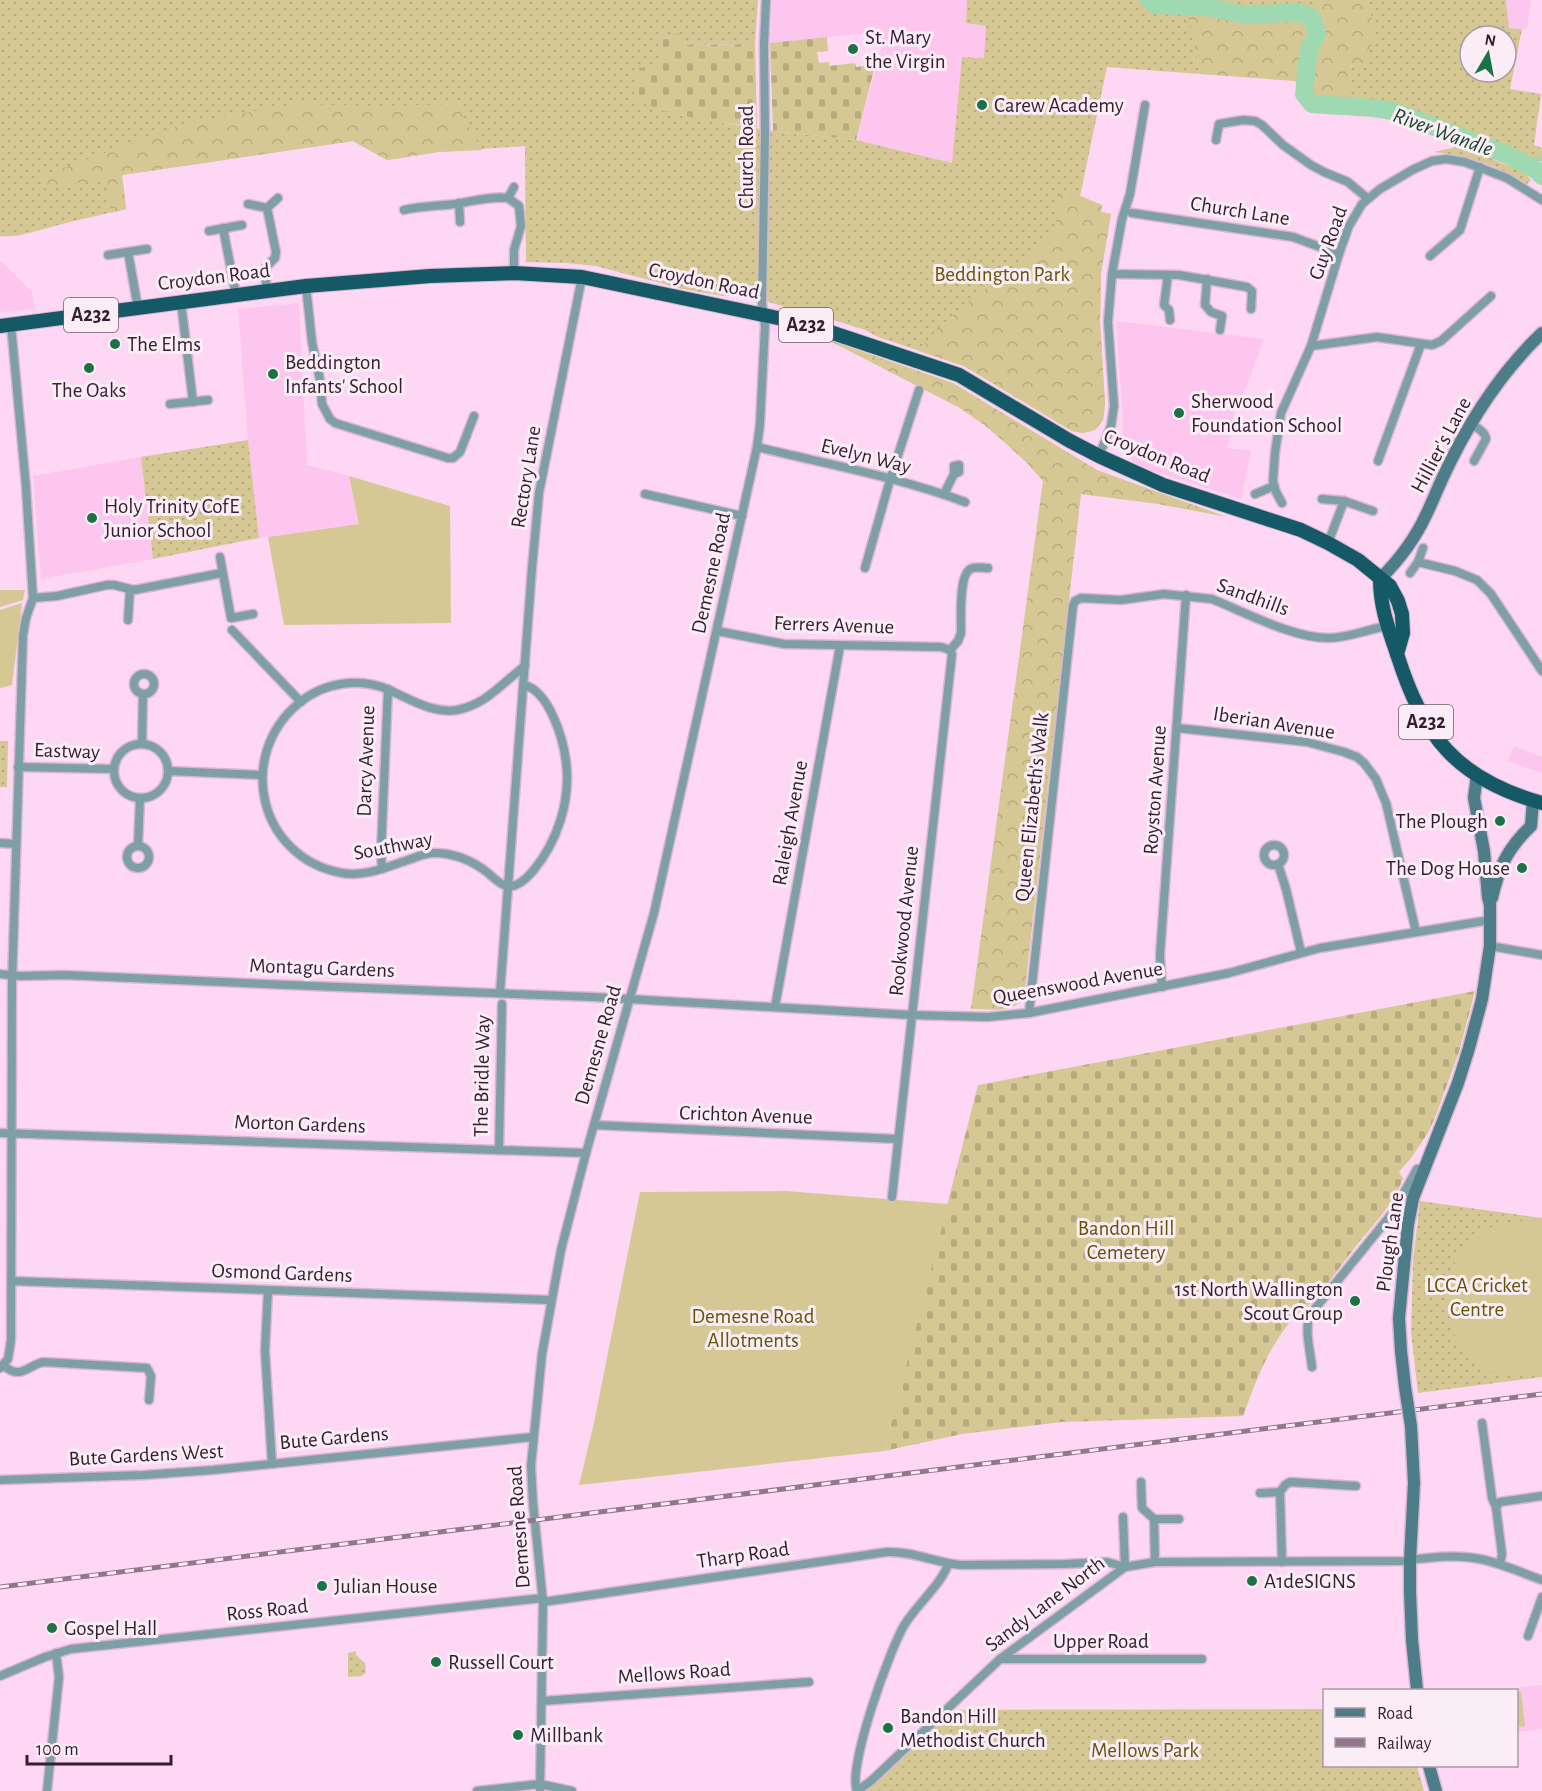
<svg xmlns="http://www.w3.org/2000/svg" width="1542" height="1791" font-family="'Alegreya Sans',sans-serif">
<defs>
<pattern id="grass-dots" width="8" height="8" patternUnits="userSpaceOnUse" patternTransform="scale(1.5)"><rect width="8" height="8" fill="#d5c894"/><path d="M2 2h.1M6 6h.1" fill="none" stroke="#b7ab80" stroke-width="1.8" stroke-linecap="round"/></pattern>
<pattern id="forest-crowns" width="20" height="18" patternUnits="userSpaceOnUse" patternTransform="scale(1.5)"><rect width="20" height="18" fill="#d5c894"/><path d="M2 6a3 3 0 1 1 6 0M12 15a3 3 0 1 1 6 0" fill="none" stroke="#b7ab80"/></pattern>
<pattern id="cemetery-stones" width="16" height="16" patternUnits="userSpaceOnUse" patternTransform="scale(1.5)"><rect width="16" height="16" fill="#d5c894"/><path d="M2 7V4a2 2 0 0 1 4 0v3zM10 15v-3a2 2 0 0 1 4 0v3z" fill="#b7ab80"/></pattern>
</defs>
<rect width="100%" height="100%" fill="#fdd7f3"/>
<g fill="#fdc6ef">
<polygon points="772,0 1115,0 952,163 856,140 881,49 879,32 770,43"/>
<polygon points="1368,0 1531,0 1527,29 1371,20"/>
<polygon points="0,260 32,292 35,309 0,312"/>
<polygon points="299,303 307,465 349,476 359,524 259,538 248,440 238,309"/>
<polygon points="1116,321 1264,339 1246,387 1236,407 1227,448 1251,450 1241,499 1140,467 1121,451 1123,419"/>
<polygon points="141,457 153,559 41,579 33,476"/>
<polygon points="1514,746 1542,757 1542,773 1508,761"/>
<polygon points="1542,1685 1542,1729 1517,1732 1516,1690 1499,1690"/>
</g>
<g fill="url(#grass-dots)" fill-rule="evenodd">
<path d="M0,0H758L755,44L684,45L662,65L648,105L679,115L773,131L856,140L952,163L962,57L984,58L986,26L966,23L967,0H1319V3L1315,13L1280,19L1245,20L1204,10L1189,14L1200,74L1107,67L1080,196L1102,205L1101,212L1111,214L1101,273L1100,322L1105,404L1103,420L1095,430L1083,433L1072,431L964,366L878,337L865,330L831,319L811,315L749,296H723L683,289L596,266L566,263L526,262L525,146L438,152L387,160L353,141L122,175L126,209C101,215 76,220 51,227C35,231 17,238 0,236Z"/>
<path d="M1368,0H1506L1509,28L1522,29L1510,89L1541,94L1534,145L1542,148V160L1508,155L1393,111L1334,106L1350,87V69L1374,36ZM1470,36H1506V72H1470Z"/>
<path d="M1460,146L1524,172L1531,180L1527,184C1498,166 1468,155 1434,152Z"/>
<polygon points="248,440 259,538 153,559 141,457"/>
<polygon points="0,741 8,741 7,787 0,787"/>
<polygon points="1420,1201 1542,1218 1542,1377 1418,1393 1411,1332 1413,1261"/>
<polygon points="356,1651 356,1655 365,1663 366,1672 362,1676 348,1677 348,1653"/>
<polygon points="1324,1709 1324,1766 1417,1766 1424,1791 867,1791 945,1710"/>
</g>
<g fill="url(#forest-crowns)">
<polygon points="1319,0 1368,0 1369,2 1374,36 1365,66 1357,69 1352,65 1350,69 1350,87 1334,106 1312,104 1295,81 1200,74 1188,14 1204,10 1245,20 1280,19 1314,13 1319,3"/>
<polygon points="296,104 382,106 456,104 482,150 438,152 387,160 353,141 122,175 126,209 111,213 106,178 44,189 42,176 183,124"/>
<polygon points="1063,193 1080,196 1102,205 1101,212 1111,214 1101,273 1100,322 1105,404 1103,420 1095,430 1083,433 1072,431 964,366 919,351 936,330 976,296 1046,243 1055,228 1060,196"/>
<path d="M826,339L953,383L1097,470L1227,517L1158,504L1081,494L1024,998C1012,1014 989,1009 971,1009L1043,481L1027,463L1002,440L983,424L958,407Z"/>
</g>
<g fill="url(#cemetery-stones)">
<path d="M683,34L684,45L755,44L757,127C718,121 675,119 638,101V68L662,65L661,35Z"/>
<polygon points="827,37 828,51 817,52 819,63 829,62 829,66 855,63 856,67 870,65 874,70 856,140 773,131 770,43"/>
<path d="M1475,991L1459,1052L1436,1115L1428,1133L1411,1158L1399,1172L1403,1178C1394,1204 1373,1225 1356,1246C1340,1267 1325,1288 1307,1307C1302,1313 1294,1316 1290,1322C1266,1352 1256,1381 1243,1416L1062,1422L962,1434L884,1451L978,1085Z"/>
</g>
<g fill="#d5c894">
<polygon points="349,476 450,506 451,623 284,625 268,537 359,524"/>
<polygon points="0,590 25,590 23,600 0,607"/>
<polygon points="22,603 12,685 0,688 0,610"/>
<polygon points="786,1191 948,1204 884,1451 579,1485 594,1423 640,1192"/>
<path d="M1537,1220L1542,1221V1374C1525,1374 1502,1377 1487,1370C1450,1353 1444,1309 1452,1274C1455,1262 1458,1250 1468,1241C1487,1223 1512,1222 1537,1220Z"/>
<polygon points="1517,1692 1521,1692 1525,1726 1517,1727"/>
</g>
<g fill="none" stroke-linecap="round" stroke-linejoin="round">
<polyline stroke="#9ed9b2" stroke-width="3" points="1508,155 1542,160"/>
<polyline stroke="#9ed9b2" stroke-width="18" points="1149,0 1156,5 1205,7 1246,15 1299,12 1312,18 1317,34 1309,48 1304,94 1312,104 1374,108 1393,111 1508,155 1536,170 1542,176"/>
<defs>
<g id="minor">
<polyline points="1216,140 1219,124 1243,120 1255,121 1262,125 1283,145 1311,165 1324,172 1348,182 1367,198"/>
<polyline points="459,203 460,222"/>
<polyline points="248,204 267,208"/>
<path d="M404,210C421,206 439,206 456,204C473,201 491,196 508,198"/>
<polyline points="1132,213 1293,237 1339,254"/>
<polyline points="223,228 236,295"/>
<polyline points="209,231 242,225"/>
<polyline points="128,252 138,308"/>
<polyline points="108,255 147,249"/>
<polyline points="1430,256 1460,230 1480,167"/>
<polyline points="514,273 514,250 521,226 519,206 508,198 514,187"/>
<polyline points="1112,274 1179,275 1247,287 1252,291 1251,309"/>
<polyline points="1168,275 1164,305 1169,310 1170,320"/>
<polyline points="1207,279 1205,305 1211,312 1222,316 1220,330"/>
<polyline points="306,286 312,342 320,380 322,404 330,419 335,423 448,458 453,458 460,452 474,416"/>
<polyline points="266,291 266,267 275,258 276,252 267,208 278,198"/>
<polyline points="181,302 193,402"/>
<polyline points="1311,346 1377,337 1432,345 1441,341 1491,296"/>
<polyline points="170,404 208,400"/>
<path d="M1471,424C1477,428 1485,431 1486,439L1474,461"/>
<path d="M757,447C826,464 898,477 965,502"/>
<polyline points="1099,456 1111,426 1114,406 1108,322 1112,274 1122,219 1130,194 1145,105"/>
<polyline points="1378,461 1421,344"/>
<polyline points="645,494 742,516"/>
<polyline points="944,494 954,474 959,472 959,465 954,466 954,474"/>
<polyline points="1255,494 1274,486"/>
<polyline points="1322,499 1344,501 1373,511"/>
<polyline points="1282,503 1276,492 1273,481 1275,453 1281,413 1311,346 1339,254 1349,226 1362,204 1380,189 1414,169 1432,161 1446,159 1465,162 1507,178 1542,200"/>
<polyline points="1328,543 1344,501"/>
<polyline points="220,557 231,618 253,614"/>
<polyline points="1418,562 1455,571 1477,580 1491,594 1542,671"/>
<polyline points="865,568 890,480 919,390"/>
<polyline points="1410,573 1418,562 1423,548"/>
<polyline points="33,598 57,596 107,585 114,585 134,590 222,573"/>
<polyline points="128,620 130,590"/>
<polyline points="232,630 301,702"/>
<polyline points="717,631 784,644 941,647 950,650"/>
<path d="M950,650L958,641L961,633C961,619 959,578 969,570C973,566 983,568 988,568"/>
<circle cx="144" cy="684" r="10"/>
<path d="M524,685C549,691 563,738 566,761C571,800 558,841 533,871C527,878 517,888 507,886C500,885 493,877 488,873C473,861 455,853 434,853C425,853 417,857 408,860C387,867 365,877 342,873C259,858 235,756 299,703C324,682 360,677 389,690C410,699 433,714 457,710C487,704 502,683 525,666"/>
<polyline points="1177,728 1307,742 1344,752 1357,757 1364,763 1376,779 1386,803 1416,932"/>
<polyline points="142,744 143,694"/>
<circle cx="141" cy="771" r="27"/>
<polyline points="18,767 114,769"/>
<polyline points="168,771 262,775"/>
<polyline points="0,843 16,844"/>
<circle cx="1274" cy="855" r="10"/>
<circle cx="138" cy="857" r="11"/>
<polyline points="138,846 140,798"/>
<polyline points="1278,864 1286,889 1301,952"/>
<polyline points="382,869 381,853 388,689"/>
<polyline points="1490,946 1542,955"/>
<polyline points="0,974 20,976 64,975 313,986 593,997 911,1015 988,1017 1029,1013 1229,973 1320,948 1490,920"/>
<polyline points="1162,987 1160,955 1186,595"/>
<polyline points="500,993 532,568 539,493 582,277"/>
<polyline points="775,1007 840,646"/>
<path d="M1029,1013L1073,606L1075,601L1081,598L1121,600L1164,594L1212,599C1244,612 1293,638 1328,638C1348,638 1368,629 1388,626"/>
<polyline points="594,1125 897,1139"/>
<polyline points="0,1133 586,1153"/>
<polyline points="499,1150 502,1004"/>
<polyline points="892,1197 952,654 950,650"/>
<polyline points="12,1281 551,1300"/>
<polyline points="268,1290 265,1351 272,1464"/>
<path d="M4,1366C21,1380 27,1366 43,1362L147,1368L151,1376L149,1400"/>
<path d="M1312,1367C1310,1350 1305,1333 1309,1316L1394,1211L1417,1169L1424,1168"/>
<polyline points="0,1368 8,1359 11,1340 12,984 23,635 26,618 33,598 26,487 11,325"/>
<polyline points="1482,1423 1492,1498 1496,1507"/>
<polyline points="0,1480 144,1475 213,1470 533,1437"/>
<polyline points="1141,1482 1142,1508 1154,1519"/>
<polyline points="1260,1493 1280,1492"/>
<polyline points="1123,1517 1125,1567"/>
<polyline points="1155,1562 1154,1519 1179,1519"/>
<polyline points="1282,1562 1280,1492 1285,1485 1290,1482 1356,1486"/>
<polyline points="1500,1564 1502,1554 1496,1507 1500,1502 1542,1496"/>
<path d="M543,1602L887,1552C913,1551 936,1563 961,1565L1064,1564L1107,1562L1125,1567"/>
<polyline points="1528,1636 1542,1597"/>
<polyline points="1000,1659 1202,1659"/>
<polyline points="0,1676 45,1657 71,1649 543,1598"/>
<polyline points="542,1701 809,1682"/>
<polyline points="47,1791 59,1677 56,1653"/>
<polyline points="477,1791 540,1784 572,1791"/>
<polyline points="540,1791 543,1602 533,1503 531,1466 542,1354 561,1250 586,1153 654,913 757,447 760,424 765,326 762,303 765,132 764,45 766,0"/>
<path d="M857,1791L871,1781L1000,1659L1125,1567L1155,1562L1405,1561C1428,1557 1456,1554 1480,1559C1501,1563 1522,1573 1542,1580"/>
<path d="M857,1791C847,1768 890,1648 905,1624C916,1606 943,1582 948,1564"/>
</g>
<g id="secondary">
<path d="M1380,579C1399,560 1415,539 1426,515C1432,503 1437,490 1443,477C1467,425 1500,373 1542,333"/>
<path d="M1492,898C1499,867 1507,849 1531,826L1533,800"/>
<polyline points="1405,1387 1401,1351 1399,1318 1408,1224 1413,1198 1458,1083 1469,1048 1482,999 1490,946 1490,905 1488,897 1484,851 1474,798 1477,775"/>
<polyline points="1411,1426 1414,1483 1410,1560 1410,1592 1412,1640 1417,1690"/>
<polyline points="1429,1766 1436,1791"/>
</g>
<g id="trunk">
<polyline points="0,326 306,286 430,276 514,273 582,277 792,321 827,331 959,375 1070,441 1099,456 1163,485 1301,530 1328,543 1358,560 1390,586 1398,601 1402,614 1403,633 1397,654"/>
<path d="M1380,579C1380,606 1388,628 1397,654C1423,736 1456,779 1542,803"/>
</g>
</defs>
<use href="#minor" stroke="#d9b6d0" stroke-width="11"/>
<use href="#secondary" stroke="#d9b6d0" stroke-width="15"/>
<use href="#trunk" stroke="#d9b6d0" stroke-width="16"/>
<use href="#minor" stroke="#7f9fa7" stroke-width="8"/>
<use href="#secondary" stroke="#4c7d89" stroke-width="12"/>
<use href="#trunk" stroke="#155967" stroke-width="14"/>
<defs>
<polyline id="rail" points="0,1587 1542,1394"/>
</defs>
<use href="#rail" stroke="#94768c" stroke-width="5"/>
<use href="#rail" stroke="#faedf6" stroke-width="3" stroke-dasharray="9" stroke-linecap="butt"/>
<defs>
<polyline id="secondary-bridge" points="1405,1387 1411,1426"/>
</defs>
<use href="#secondary-bridge" stroke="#d9b6d0" stroke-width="15" stroke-linecap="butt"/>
<use href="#secondary-bridge" stroke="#4c7d89" stroke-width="12"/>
</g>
<g fill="#1b7245" stroke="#faedf6" stroke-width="2">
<circle cx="853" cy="49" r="6"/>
<circle cx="982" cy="105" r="6"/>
<circle cx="115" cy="344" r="6"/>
<circle cx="89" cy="368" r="6"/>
<circle cx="273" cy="374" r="6"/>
<circle cx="1179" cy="413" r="6"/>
<circle cx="92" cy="518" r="6"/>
<circle cx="1500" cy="821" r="6"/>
<circle cx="1522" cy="868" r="6"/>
<circle cx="1355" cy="1301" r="6"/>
<circle cx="1252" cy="1581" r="6"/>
<circle cx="322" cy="1586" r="6"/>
<circle cx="52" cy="1628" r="6"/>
<circle cx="436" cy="1662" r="6"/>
<circle cx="888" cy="1728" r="6"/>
<circle cx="518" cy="1735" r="6"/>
</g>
<g text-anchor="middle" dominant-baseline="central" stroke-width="6" stroke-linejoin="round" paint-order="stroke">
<g fill="#faedf6" stroke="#705c6b" stroke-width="1.5">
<rect x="64" y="298" width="54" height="34" rx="4.5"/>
<rect x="779" y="308" width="54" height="34" rx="4.5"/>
<rect x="1399" y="705" width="54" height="34" rx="4.5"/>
</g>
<g font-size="20" font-weight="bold" fill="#351e2f">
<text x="91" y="315">A232</text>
<text x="806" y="325">A232</text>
<text x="1426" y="722">A232</text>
</g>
<g font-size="21" fill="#351e2f" stroke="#faedf6" text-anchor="start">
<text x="865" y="37">St. Mary<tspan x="865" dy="24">the Virgin</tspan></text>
<text x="994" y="105">Carew Academy</text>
<text x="127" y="344">The Elms</text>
<text x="285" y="362">Beddington<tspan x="285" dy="24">Infants' School</tspan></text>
<text x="89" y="390" text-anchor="middle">The Oaks</text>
<text x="1191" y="401">Sherwood<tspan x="1191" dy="24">Foundation School</tspan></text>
<text x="104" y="506">Holy Trinity CofE<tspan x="104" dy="24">Junior School</tspan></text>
<text x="1488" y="821" text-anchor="end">The Plough</text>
<text x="1510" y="868" text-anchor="end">The Dog House</text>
<text x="1343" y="1289" text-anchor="end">1st North Wallington<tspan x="1343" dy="24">Scout Group</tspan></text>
<text x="1264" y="1581">A1deSIGNS</text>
<text x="334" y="1586">Julian House</text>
<text x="64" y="1628">Gospel Hall</text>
<text x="448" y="1662">Russell Court</text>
<text x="900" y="1716">Bandon Hill<tspan x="900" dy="24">Methodist Church</tspan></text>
<text x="530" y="1735">Millbank</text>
</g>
<g font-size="21" fill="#351e2f" stroke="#faedf6">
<text transform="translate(746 157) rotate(-90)">Church Road</text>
<text transform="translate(1240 211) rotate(9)">Church Lane</text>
<text transform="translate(1328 243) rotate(-70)">Guy Road</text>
<text transform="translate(214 277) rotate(-7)">Croydon Road</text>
<text transform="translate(704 281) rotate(12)">Croydon Road</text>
<text transform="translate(1441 445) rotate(-62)">Hillier's Lane</text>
<text transform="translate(866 456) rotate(14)">Evelyn Way</text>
<text transform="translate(1157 456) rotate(22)">Croydon Road</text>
<text transform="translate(526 477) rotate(-81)">Rectory Lane</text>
<text transform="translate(711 573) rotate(-78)">Demesne Road</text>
<text transform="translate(1253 597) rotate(20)">Sandhills</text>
<text transform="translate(834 625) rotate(2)">Ferrers Avenue</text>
<text transform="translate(1274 723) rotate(9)">Iberian Avenue</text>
<text transform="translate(67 751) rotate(2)">Eastway</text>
<text transform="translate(366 761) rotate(-88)">Darcy Avenue</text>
<text transform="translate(1155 790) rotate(-86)">Royston Avenue</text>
<text transform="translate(1032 807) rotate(-84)">Queen Elizabeth's Walk</text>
<text transform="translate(790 823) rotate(-80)">Raleigh Avenue</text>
<text transform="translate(393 846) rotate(-11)">Southway</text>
<text transform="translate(904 921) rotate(-84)">Rookwood Avenue</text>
<text transform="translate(322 968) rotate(2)">Montagu Gardens</text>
<text transform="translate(1078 983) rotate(-10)">Queenswood Avenue</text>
<text transform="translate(598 1045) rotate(-74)">Demesne Road</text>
<text transform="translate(482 1076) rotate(-89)">The Bridle Way</text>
<text transform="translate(746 1115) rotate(2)">Crichton Avenue</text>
<text transform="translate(300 1124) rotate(2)">Morton Gardens</text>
<text transform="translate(1390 1242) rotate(-82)">Plough Lane</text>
<text transform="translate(282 1273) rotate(2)">Osmond Gardens</text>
<text transform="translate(334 1438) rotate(-5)">Bute Gardens</text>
<text transform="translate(146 1455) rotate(-3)">Bute Gardens West</text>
<text transform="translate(519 1527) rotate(-94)">Demesne Road</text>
<text transform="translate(743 1555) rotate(-8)">Tharp Road</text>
<text transform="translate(1045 1604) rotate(-37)">Sandy Lane North</text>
<text transform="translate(267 1610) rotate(-6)">Ross Road</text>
<text x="1101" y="1641">Upper Road</text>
<text transform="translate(674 1673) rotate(-4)">Mellows Road</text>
</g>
<g font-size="21" fill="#655508" stroke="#faedf6">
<text x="1002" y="274">Beddington Park</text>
<text x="1126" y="1228">Bandon Hill<tspan x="1126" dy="24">Cemetery</tspan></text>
<text x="1477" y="1285">LCCA Cricket<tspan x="1477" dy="24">Centre</tspan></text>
<text x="753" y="1316">Demesne Road<tspan x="753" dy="24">Allotments</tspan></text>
<text x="1145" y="1750">Mellows Park</text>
</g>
<g font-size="22" font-style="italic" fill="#17452b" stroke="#faedf6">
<text transform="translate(1443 132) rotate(20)">River Wandle</text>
</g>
</g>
<rect x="1323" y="1689" width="195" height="78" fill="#faedf6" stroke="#ab9aa6" stroke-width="1.5"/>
<rect x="1335" y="1708" width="30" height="9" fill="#4c7d89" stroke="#ab9aa6" stroke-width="1.5"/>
<text x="1377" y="1719" font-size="18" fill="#351e2f">Road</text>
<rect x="1335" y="1738" width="30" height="9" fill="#94768c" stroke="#ab9aa6" stroke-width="1.5"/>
<text x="1377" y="1749" font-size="18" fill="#351e2f">Railway</text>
<g transform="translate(1488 54) rotate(10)"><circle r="28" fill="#faedf6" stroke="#ab9aa6" stroke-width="1.5"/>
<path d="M0-4.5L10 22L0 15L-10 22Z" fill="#1b7245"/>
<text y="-9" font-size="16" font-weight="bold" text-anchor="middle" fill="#351e2f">N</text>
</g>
<path d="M27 1755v9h144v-9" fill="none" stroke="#351e2f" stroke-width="3"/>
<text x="36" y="1755" font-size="18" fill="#351e2f" stroke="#faedf6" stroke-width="4.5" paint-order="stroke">100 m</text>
</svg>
